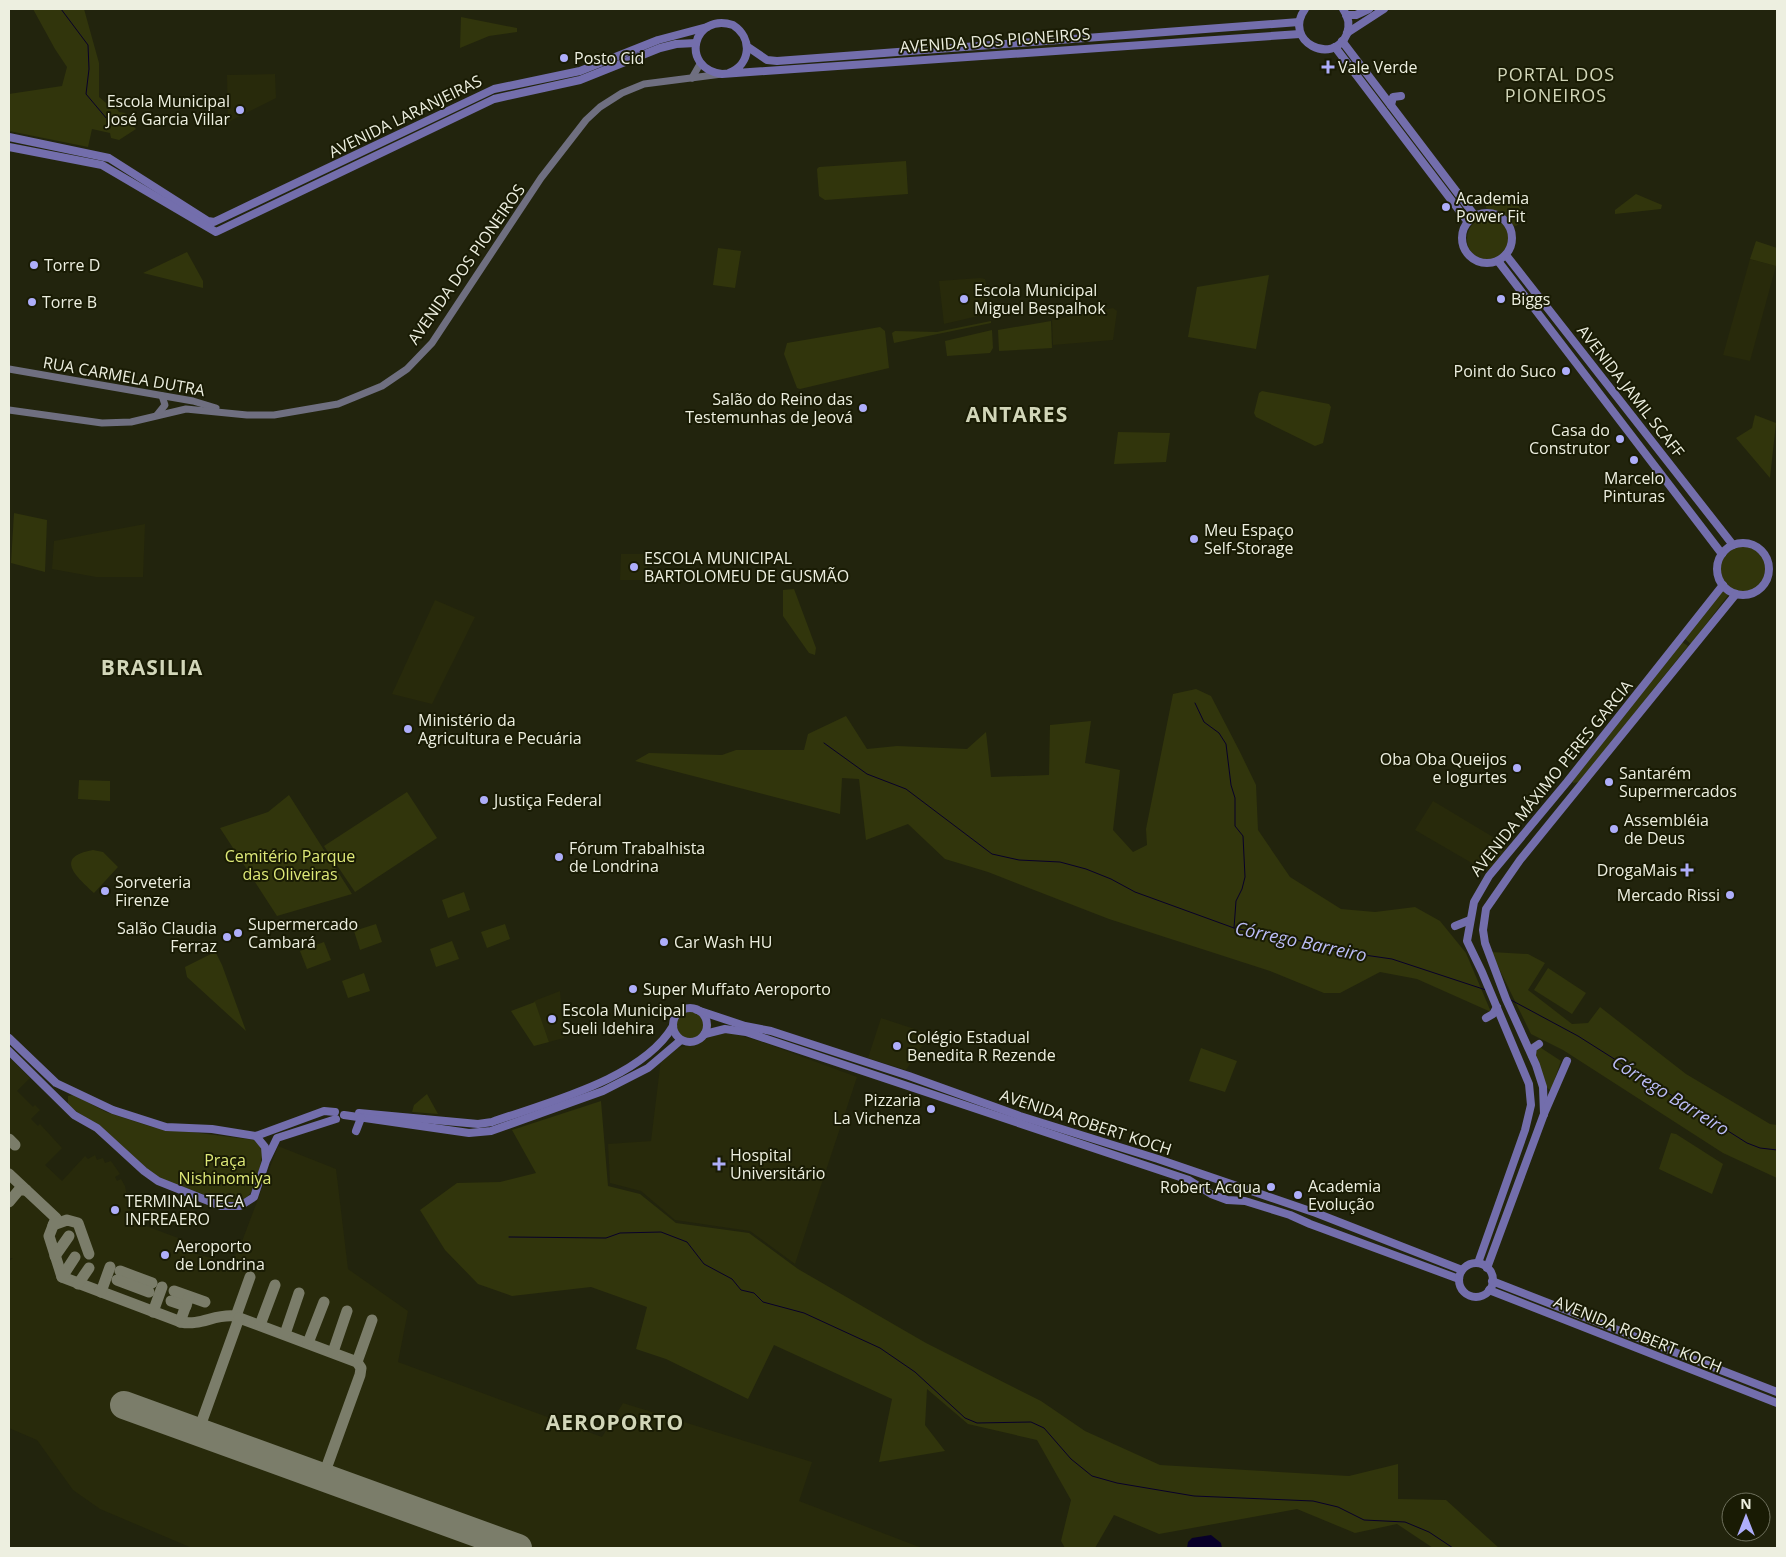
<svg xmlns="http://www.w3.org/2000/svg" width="1786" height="1557" font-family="'Open Sans',sans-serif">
<rect width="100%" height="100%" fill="#22240d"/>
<g fill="#282a0b">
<polygon points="275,74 276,98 228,122 227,75"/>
<polygon points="1750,259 1776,266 1750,361 1723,355"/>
<polygon points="980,278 985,279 986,283 987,314 944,324 939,281"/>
<polygon points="1113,308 1117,311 1113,340 1053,345 1052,320"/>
<polygon points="145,524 143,577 96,577 52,569 54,541"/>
<polygon points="621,554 647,554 647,580 620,580"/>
<polygon points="435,600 475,617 432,704 392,694"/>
<polygon points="1433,801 1508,846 1489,873 1415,830"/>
<polygon points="560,991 564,1038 549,1042 534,1001"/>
<polygon points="881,1018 930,1034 906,1070 868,1058"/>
<polygon points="727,1032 762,1042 857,1077 795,1264 750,1231 675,1220 641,1191 610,1183 608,1144 651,1141 661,1059 676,1048 693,1045 706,1038"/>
<polygon points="9,1057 30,1078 17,1091 33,1107 35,1105 40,1110 31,1119 38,1126 40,1124 62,1148 45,1165 62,1181 85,1156 88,1159 95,1155 97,1160 103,1158 105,1163 111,1161 120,1174 115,1177 117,1181 121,1179 125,1186 131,1217 135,1222 200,1246 197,1254 227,1263 238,1252 278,1146 336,1169 348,1269 408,1311 398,1362 602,1437 623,1403 812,1462 799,1501 922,1548 192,1548 100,1509 73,1490 37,1440 9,1428 9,1261 13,1258 9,1258"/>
</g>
<g fill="#31350c">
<polygon points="33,9 84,9 99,63 99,97 112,108 116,108 119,112 125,113 129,119 128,121 136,129 119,140 111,138 110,133 92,129 88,147 9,131 9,94 62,86 67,67 55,49"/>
<polygon points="461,17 517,28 517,32 489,36 460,48"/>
<polygon points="906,161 908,194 825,200 819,196 817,169 819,167"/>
<polygon points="1504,192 1508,193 1525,214 1525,219 1516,226 1511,225 1502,215 1486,208 1486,205"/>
<polygon points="1636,194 1662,205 1661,209 1615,214 1615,210"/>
<circle cx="1489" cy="239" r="22"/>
<polygon points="1756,241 1777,248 1776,266 1750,259"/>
<polygon points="718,248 741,251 735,288 713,285"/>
<polygon points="187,252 203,281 203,288 143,273"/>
<polygon points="1269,275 1256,349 1188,337 1197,287"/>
<polygon points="991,321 991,323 894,343 892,333 895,331 937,332"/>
<polygon points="1051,321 1052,348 999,351 998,330"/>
<polygon points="880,327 885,331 889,368 800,389 797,388 784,354 787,343"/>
<polygon points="992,330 993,348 990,353 947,356 945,341"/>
<polygon points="1262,391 1329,404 1331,407 1323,443 1315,446 1256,417 1254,413 1259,393"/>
<polygon points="1755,415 1776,423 1770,478 1736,438 1752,428"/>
<polygon points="1118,432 1170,433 1166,462 1114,464"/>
<polygon points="14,513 47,520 45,572 11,563"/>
<circle cx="1743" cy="569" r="23"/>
<polygon points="794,589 816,648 815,655 809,653 783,616 783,590"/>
<polygon points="1723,589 1729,594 1691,644 1685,639"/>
<polygon points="1682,642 1688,646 1579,782 1573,783 1572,781"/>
<polygon points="1196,689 1211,696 1240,752 1256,785 1258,830 1290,877 1341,909 1375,912 1415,907 1440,921 1466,953 1491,1012 1417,979 1380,972 1340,993 1324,993 1270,971 1109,919 988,872 945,859 908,824 866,840 859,779 842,778 840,814 635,761 649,753 722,755 736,750 804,750 808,734 846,716 867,749 897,746 967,749 986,732 991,777 1049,775 1050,725 1091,721 1085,763 1120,770 1113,830 1133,852 1147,845 1146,829 1173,694"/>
<polygon points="79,780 110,781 110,801 78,799"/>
<polygon points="407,792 437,838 355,892 324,846"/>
<polygon points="289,795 352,894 277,916 220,828 268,812"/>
<path d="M93,850L103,852L118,867L94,893C77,877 53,857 93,850Z"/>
<polygon points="464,892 470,910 448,918 442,900"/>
<polygon points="376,924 382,942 360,950 354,931"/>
<polygon points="505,924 510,939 487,948 481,932"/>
<polygon points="452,941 459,959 436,967 430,949"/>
<polygon points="324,942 331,960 307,969 300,951"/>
<polygon points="1491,952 1528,954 1545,963 1528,990 1572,1024 1588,1023 1600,1007 1686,1074 1770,1124 1777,1125 1777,1178 1723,1153 1563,1050 1531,1034"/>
<polygon points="216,953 222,965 246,1031 187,977 185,967 211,954"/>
<polygon points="1548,968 1586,993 1572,1014 1534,990"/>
<polygon points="364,973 370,991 348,998 342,981"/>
<polygon points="535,1002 549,1042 534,1046 511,1011"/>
<circle cx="690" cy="1025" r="14"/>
<polygon points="1538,1046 1561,1061 1551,1090 1547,1088 1535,1056"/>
<polygon points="1201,1048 1237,1061 1225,1092 1189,1081"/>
<polygon points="427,1094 438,1114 412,1112 414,1105"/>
<path d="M74,1095L106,1112L152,1127L254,1140L262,1147C263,1155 261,1162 259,1170C254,1189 250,1203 228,1203L156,1177L102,1128L68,1106V1096Z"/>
<polygon points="601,1101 608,1186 640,1194 676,1223 749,1233 798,1269 926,1343 1041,1401 1085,1431 1160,1465 1349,1476 1398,1464 1398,1499 1446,1500 1499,1548 1433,1548 1397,1524 1355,1533 1297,1509 1159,1534 1114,1515 1095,1548 1065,1548 1061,1541 1071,1500 1037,1440 968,1424 927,1389 925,1425 945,1451 879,1462 892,1399 774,1345 748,1399 666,1359 636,1349 647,1307 591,1287 512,1296 478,1284 445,1250 420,1210 457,1183 500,1182 536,1173 512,1130"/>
<polygon points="1671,1133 1676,1134 1723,1164 1712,1194 1659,1169"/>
</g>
<polygon fill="#080029" points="1211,1535 1221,1543 1222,1548 1187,1548 1188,1542 1192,1538"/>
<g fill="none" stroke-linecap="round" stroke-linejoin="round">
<g stroke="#080029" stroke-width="1">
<polyline points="61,9 88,45 89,69 86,94 107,119"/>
<polyline points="1195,703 1204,722 1219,733 1226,744 1231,785 1235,798 1235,826 1243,836 1245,877 1242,889 1236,901 1234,928"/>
<polyline points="824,743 867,774 906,789 992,854 1019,860 1060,862 1086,869 1111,879 1135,892 1234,928 1311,943 1323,949 1392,959 1486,990"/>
<polyline points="1511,1000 1578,1036 1747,1143 1760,1148 1777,1150"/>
<polyline points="509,1237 606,1238 620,1233 661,1232 687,1242 704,1264 732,1279 741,1290 754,1293 763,1302 804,1313 880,1348 915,1372 965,1418 977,1423 1031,1422 1044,1428 1071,1459 1092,1476 1117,1483 1194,1496 1313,1501 1338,1507 1364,1520 1405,1522 1429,1532 1453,1548"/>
</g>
<g stroke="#7b7d6a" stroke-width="11">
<polyline points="9,1139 15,1145"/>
<path d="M9,1174L56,1218L49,1236L62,1277L181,1322C200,1326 215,1314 234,1316L357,1362L361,1368L360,1375L323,1477"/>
<polyline points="9,1202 19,1190 26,1190"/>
<polyline points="53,1225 67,1220 78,1223 89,1254"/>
<polyline points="55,1256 69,1236"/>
<polyline points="120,1271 152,1283"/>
<polyline points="62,1277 75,1257"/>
<polyline points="117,1280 149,1292"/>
<polyline points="78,1284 89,1268"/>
<polyline points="174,1291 205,1302"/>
<polyline points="101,1292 110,1267"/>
<polyline points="171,1301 186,1306"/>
<polyline points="153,1312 162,1287"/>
<polyline points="236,1316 250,1277"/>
<polyline points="180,1322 189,1297"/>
<polyline points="260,1325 275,1285"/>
<polyline points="285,1334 299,1293"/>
<polyline points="308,1343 324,1302"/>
<polyline points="333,1352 347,1311"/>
<polyline points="357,1362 372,1320"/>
<polyline points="198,1432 239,1318"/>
</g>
<polyline stroke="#7b7d6a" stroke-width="28" points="124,1405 518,1548"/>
<g stroke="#6f6f80" stroke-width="7">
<polyline points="692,78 700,64"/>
<polyline points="9,369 193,401 216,408"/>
<polyline points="9,410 102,423 131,422 186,409 247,415 274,415 338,404 382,386 407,369 432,343 541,178 586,120 600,107 622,93 644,84 722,74"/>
<polyline points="157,415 165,405 162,396"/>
</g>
<g stroke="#736eac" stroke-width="8">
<path d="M1305,9C1282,41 1333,67 1347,34C1350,25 1348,16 1343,9"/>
<polyline points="1346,15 1356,15 1369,9"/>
<polyline points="1347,33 1384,9"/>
<polyline points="1342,41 1475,216"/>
<polyline points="748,47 767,60 777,61 1299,22"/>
<polyline points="1335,47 1468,222"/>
<path d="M729,73C751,64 753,38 733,25C693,12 679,68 722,74L1300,34"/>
<polyline points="1391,105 1393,97 1401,96"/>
<polyline points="9,137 109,158 208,221 214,222 494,89 580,71 658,40 707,27"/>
<polyline points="9,147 102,165 216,232 494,99 580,80 660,48 676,44 696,43"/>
<circle cx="1487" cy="238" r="25"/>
<polyline points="1506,255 1733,545"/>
<polyline points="1498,261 1722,554"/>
<circle cx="1743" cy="569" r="26"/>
<polyline points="1455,926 1470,920"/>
<circle cx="690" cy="1025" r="17"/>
<polyline points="697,1010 745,1026 771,1031 909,1076 1020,1116 1158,1159 1316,1213 1462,1270"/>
<polyline points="1486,1018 1493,1014 1497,1007"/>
<polyline points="705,1034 725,1029 746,1032 1189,1180 1211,1194 1227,1200 1245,1201 1290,1215 1310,1224 1459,1279"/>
<polyline points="9,1038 56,1083 113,1110 166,1127 212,1129 256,1136 324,1111 335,1112"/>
<polyline points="9,1051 74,1115 97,1128 144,1171 158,1181 221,1206 240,1206 254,1197 266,1161 277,1138 336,1119"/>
<polyline points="1532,1055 1533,1048 1539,1044"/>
<path d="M359,1113L478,1124L492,1122C548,1102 642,1079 673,1026"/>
<polyline points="1544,1114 1543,1087 1536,1065 1506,999 1485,943 1483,930 1486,909 1520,860 1736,594"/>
<polyline points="344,1115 469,1133 491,1131 603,1091 648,1068 681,1040"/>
<polyline points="356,1131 361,1118"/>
<polyline points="256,1136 265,1147 266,1159"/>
<polyline points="1478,1263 1525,1130 1531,1105 1529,1084 1482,972 1467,941 1474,902 1489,876 1567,782 1723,585"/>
<circle cx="1476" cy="1280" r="17"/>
<polyline points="1487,1268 1544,1114 1567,1061"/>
<polyline points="1492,1281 1777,1392"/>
<polyline points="1489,1290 1777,1403"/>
</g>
</g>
<g fill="#aeaefa" stroke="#191b04" stroke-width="2">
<circle cx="564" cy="58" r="5"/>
<path d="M1325.5 59.5h5v5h5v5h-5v5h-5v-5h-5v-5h5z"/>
<circle cx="240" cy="110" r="5"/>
<circle cx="1446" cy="207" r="5"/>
<circle cx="34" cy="265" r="5"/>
<circle cx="964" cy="299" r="5"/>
<circle cx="1501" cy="299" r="5"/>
<circle cx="32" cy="302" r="5"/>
<circle cx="1566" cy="371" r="5"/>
<circle cx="863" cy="408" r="5"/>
<circle cx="1620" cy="439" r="5"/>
<circle cx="1634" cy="460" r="5"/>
<circle cx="1194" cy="539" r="5"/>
<circle cx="634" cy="567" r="5"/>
<circle cx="408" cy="729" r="5"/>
<circle cx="1517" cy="768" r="5"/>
<circle cx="1609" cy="782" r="5"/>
<circle cx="484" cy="800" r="5"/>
<circle cx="1614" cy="829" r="5"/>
<circle cx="559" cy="857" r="5"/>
<path d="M1684.5 862.5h5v5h5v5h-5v5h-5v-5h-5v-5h5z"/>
<circle cx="105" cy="891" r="5"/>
<circle cx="1730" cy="895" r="5"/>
<circle cx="238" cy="933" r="5"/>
<circle cx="227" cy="937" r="5"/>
<circle cx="664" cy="942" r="5"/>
<circle cx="633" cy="989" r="5"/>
<circle cx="552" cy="1019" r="5"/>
<circle cx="897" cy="1046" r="5"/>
<circle cx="931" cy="1109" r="5"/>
<path d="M716.5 1156.5h5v5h5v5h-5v5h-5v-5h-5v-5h5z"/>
<circle cx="1271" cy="1187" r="5"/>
<circle cx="1298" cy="1195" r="5"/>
<circle cx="115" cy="1210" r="5"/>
<circle cx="165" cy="1255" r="5"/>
</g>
<g text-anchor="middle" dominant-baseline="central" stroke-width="4" stroke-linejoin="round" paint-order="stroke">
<g font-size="16" fill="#edefe0" stroke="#191b04">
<text transform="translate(995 40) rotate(-4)">AVENIDA DOS PIONEIROS</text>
<text transform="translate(405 116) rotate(-26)">AVENIDA LARANJEIRAS</text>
<text transform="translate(466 264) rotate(-55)">AVENIDA DOS PIONEIROS</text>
<text transform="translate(124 376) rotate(10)">RUA CARMELA DUTRA</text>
<text transform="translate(1631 391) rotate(52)">AVENIDA JAMIL SCAFF</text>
<text transform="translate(1551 778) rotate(-51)">AVENIDA MÁXIMO PERES GARCIA</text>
<text transform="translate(1086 1122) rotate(18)">AVENIDA ROBERT KOCH</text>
<text transform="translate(1638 1334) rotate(22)">AVENIDA ROBERT KOCH</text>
</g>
<g font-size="16" fill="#edefe0" stroke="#191b04" text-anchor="start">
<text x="574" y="58">Posto Cid</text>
<text x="1338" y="67">Vale Verde</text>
<text x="230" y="101" text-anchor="end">Escola Municipal<tspan x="230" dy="18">José Garcia Villar</tspan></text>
<text x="1456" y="198">Academia<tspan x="1456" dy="18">Power Fit</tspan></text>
<text x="44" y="265">Torre D</text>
<text x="974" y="290">Escola Municipal<tspan x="974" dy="18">Miguel Bespalhok</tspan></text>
<text x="1511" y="299">Biggs</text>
<text x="42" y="302">Torre B</text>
<text x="1556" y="371" text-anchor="end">Point do Suco</text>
<text x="853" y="399" text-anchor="end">Salão do Reino das<tspan x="853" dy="18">Testemunhas de Jeová</tspan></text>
<text x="1610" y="430" text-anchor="end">Casa do<tspan x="1610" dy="18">Construtor</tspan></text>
<text x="1634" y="478" text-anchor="middle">Marcelo<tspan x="1634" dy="18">Pinturas</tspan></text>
<text x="1204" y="530">Meu Espaço<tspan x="1204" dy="18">Self-Storage</tspan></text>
<text x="644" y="558">ESCOLA MUNICIPAL<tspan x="644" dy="18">BARTOLOMEU DE GUSMÃO</tspan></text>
<text x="418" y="720">Ministério da<tspan x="418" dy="18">Agricultura e Pecuária</tspan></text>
<text x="1507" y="759" text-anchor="end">Oba Oba Queijos<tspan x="1507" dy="18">e Iogurtes</tspan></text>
<text x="1619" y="773">Santarém<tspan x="1619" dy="18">Supermercados</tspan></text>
<text x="494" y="800">Justiça Federal</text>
<text x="1624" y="820">Assembléia<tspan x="1624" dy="18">de Deus</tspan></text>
<text x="569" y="848">Fórum Trabalhista<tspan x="569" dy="18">de Londrina</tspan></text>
<text x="1677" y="870" text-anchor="end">DrogaMais</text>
<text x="115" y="882">Sorveteria<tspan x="115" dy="18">Firenze</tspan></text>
<text x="1720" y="895" text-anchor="end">Mercado Rissi</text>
<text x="248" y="924">Supermercado<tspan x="248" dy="18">Cambará</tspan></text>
<text x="217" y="928" text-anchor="end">Salão Claudia<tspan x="217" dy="18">Ferraz</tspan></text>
<text x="674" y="942">Car Wash HU</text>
<text x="643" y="989">Super Muffato Aeroporto</text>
<text x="562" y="1010">Escola Municipal<tspan x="562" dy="18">Sueli Idehira</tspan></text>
<text x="907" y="1037">Colégio Estadual<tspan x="907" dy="18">Benedita R Rezende</tspan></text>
<text x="921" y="1100" text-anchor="end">Pizzaria<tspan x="921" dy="18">La Vichenza</tspan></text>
<text x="730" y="1155">Hospital<tspan x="730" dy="18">Universitário</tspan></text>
<text x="1308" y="1186">Academia<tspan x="1308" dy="18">Evolução</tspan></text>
<text x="1261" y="1187" text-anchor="end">Robert Acqua</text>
<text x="125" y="1201">TERMINAL TECA<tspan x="125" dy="18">INFREAERO</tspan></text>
<text x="175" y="1246">Aeroporto<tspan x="175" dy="18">de Londrina</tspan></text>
</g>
<g font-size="16" fill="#dee978" stroke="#191b04">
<text x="290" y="856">Cemitério Parque<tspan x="290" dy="18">das Oliveiras</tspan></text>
<text x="225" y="1160">Praça<tspan x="225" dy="18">Nishinomiya</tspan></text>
</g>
<g font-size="18" letter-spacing="1" fill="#d2d6b9" stroke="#191b04">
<text x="1556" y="74">PORTAL DOS<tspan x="1556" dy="21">PIONEIROS</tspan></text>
</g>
<g font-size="18" font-style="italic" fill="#bbbcf7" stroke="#191b04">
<text transform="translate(1301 941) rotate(12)">Córrego Barreiro</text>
<text transform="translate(1671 1095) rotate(32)">Córrego Barreiro</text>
</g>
<g font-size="21" font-weight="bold" letter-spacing="1" fill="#d2d6b9" stroke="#191b04">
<text x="1017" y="414">ANTARES</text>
<text x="152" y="667">BRASILIA</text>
<text x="615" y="1422">AEROPORTO</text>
</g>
</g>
<rect width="1786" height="1557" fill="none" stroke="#edefe0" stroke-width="20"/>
<g transform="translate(1746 1517)"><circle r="24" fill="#191b04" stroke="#6e705c"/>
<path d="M0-4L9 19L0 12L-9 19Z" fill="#aeaefa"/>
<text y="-8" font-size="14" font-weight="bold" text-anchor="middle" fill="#edefe0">N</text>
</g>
</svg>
